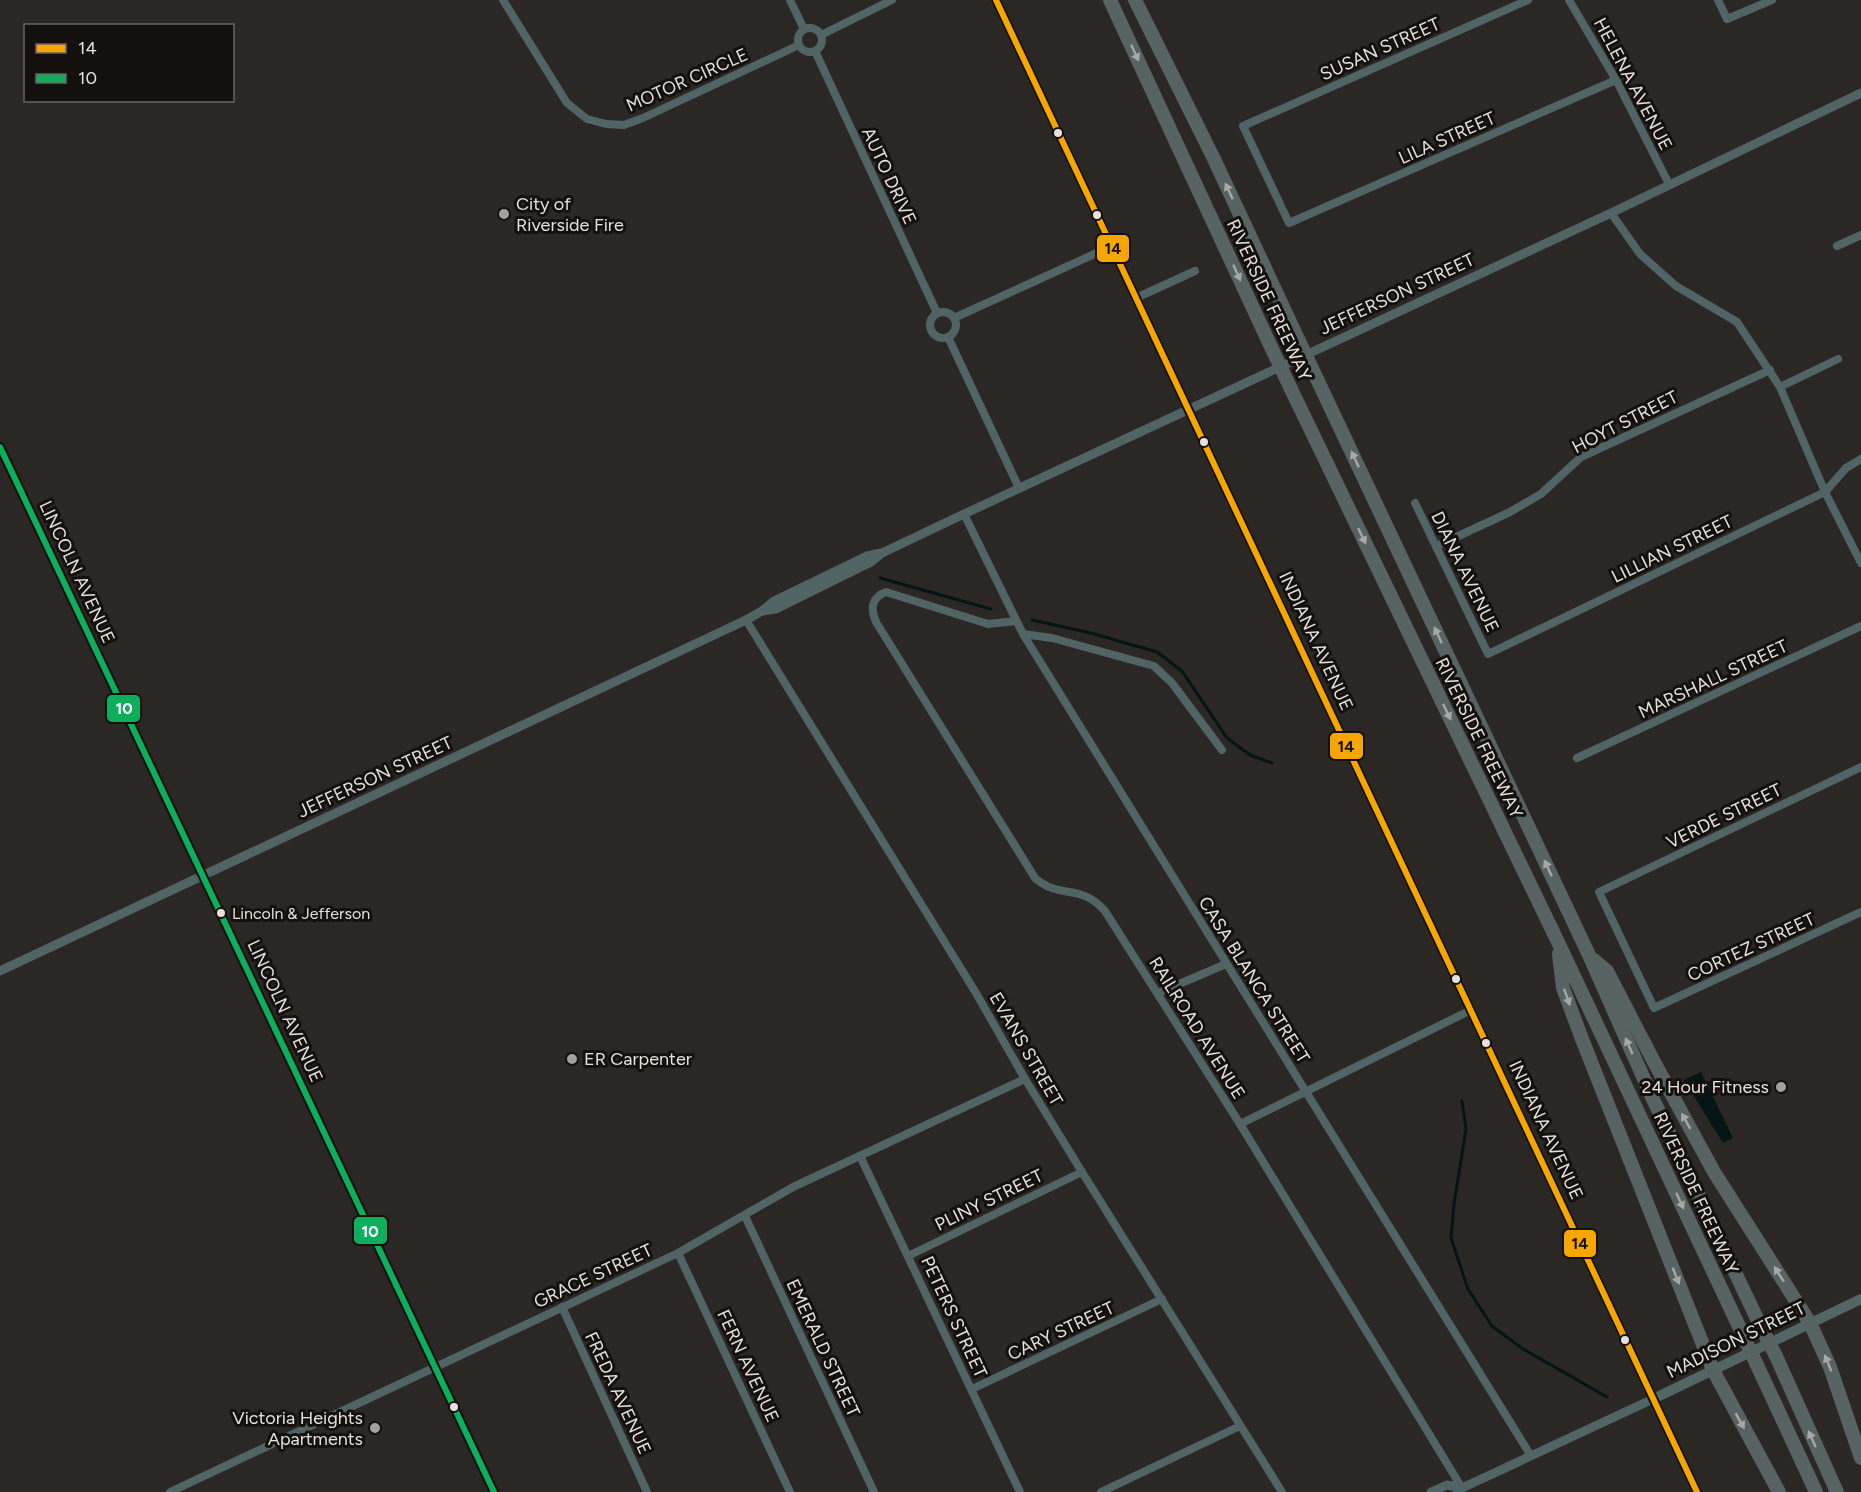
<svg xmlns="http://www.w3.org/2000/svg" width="1861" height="1492" font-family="Figtree,sans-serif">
<rect width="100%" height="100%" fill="#2a2724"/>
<polygon fill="#041515" points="1701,1072 1733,1138 1723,1143 1684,1080"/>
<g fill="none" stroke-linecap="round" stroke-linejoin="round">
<g stroke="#041515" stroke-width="3">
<polyline points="880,578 991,609"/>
<polyline points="1032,620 1091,633 1157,652 1182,671 1227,738 1250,755 1272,763"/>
<polyline points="1462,1101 1466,1129 1454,1204 1451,1238 1468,1289 1492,1326 1523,1349 1607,1397"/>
</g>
<g stroke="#516465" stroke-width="8">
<polyline points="503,0 567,103 587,119 606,124 624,125 643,118 799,45"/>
<polyline points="790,0 804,29"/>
<polyline points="1528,0 1243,126 1289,223 1616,80"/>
<polyline points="1569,0 1616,80 1669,184"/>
<polyline points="1718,0 1727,19 1772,0"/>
<circle cx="810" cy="40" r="12"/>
<polyline points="821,35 892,0"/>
<polyline points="815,51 937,313"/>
<polyline points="1611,213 1640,254 1676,286 1737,322 1780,387 1825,492 1861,563"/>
<polyline points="1837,246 1861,235"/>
<polyline points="1136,298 1195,271"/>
<circle cx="943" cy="325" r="13"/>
<polyline points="954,318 1112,246"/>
<polyline points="948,337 1019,488"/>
<polyline points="1780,387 1838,359"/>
<polyline points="1415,503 1488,654 1825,492 1846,468 1861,459"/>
<polyline points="964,514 1023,634 1531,1456"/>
<polyline points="1437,546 1510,512 1541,494 1581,457 1770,370"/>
<polyline points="746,620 976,993 1025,1079 1082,1172 1282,1492"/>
<path d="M1016,621L988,624L886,592C872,597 870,608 876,622L1035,878C1060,900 1081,883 1105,911L1240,1124L1462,1488"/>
<polyline points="1023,634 1052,638 1154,666 1172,683 1222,750"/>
<polyline points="1577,758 1861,626"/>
<polyline points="1861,767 1599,892 1654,1008 1861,912"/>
<polyline points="1158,993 1226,964"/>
<polyline points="1240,1124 1471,1010"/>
<polyline points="860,1156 1020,1492"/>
<polyline points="745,1216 874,1492"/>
<polyline points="678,1253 790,1492"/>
<polyline points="908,1256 1082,1172"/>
<polyline points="562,1307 647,1492"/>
<polyline points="972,1389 1162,1299"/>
<polyline points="170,1492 678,1253 793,1187 1025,1079"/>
<polyline points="1101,1492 1240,1426"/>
</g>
<g stroke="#516465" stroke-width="9">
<polyline points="0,447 494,1492"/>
<polyline points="762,611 776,609 871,562 882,553 964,514 1611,213 1861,93"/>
<polyline points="0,971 746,620 762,611 774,601 867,556 881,553"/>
<polyline points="1431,1492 1447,1485 1462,1488"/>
<polyline points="1457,1492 1462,1488 1653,1399"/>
</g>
<g stroke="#526665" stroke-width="10">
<polyline points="996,0 1697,1492"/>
<polyline points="1653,1399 1861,1299"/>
</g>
<g stroke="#576363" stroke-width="14">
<polyline points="1110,0 1272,349"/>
<polyline points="1135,0 1214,159 1298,339"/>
<polyline points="1317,379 1589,955 1652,1097 1761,1327"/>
<polyline points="1291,389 1557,940 1743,1335"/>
<polyline points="1559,954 1563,988 1582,1039 1713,1370 1779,1492"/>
<polyline points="1594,960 1607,971 1653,1060 1714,1172 1810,1323 1830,1367 1861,1458"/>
<polyline points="1776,1356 1837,1492"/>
<polyline points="1757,1365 1816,1492"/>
</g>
<g stroke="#576363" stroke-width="14">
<polyline points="1298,339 1317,379"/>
<polyline points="1272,349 1291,389"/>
<polyline points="1761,1327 1776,1356"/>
<polyline points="1743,1335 1757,1365"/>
</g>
<defs>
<polyline id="bus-1" points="996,0 1697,1492"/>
<polyline id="bus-2" points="0,447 494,1492"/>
</defs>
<use href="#bus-1" stroke="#14100d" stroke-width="10"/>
<use href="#bus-2" stroke="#14100d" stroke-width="10"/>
<use href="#bus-1" stroke="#f7a600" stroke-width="6"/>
<use href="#bus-2" stroke="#0daf5c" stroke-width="6"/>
</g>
<defs><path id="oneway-solid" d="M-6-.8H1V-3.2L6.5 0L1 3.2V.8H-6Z" transform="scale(1.5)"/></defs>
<g fill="#a6a8a6">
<use href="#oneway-solid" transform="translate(1135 53) rotate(65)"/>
<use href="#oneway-solid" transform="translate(1229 191) rotate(-115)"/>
<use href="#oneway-solid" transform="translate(1237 273) rotate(65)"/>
<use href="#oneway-solid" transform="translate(1355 459) rotate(-115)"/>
<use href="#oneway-solid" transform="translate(1362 536) rotate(64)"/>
<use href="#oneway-solid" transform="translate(1438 635) rotate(-115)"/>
<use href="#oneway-solid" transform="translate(1447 712) rotate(64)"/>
<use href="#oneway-solid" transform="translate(1548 868) rotate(-115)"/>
<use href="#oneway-solid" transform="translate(1567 997) rotate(70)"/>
<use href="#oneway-solid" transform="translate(1629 1046) rotate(-114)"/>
<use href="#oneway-solid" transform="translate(1686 1121) rotate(-119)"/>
<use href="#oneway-solid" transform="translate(1680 1201) rotate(65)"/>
<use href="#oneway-solid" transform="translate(1779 1274) rotate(-122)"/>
<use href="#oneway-solid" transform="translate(1676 1276) rotate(68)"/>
<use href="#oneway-solid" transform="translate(1828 1363) rotate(-112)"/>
<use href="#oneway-solid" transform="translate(1740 1421) rotate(61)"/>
<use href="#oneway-solid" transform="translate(1812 1439) rotate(-114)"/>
</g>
<g fill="#e7e1dd" stroke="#14100d" stroke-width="2">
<circle cx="1058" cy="133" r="5"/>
<circle cx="1097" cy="215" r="5"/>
<circle cx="1204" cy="442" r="5"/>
<circle cx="221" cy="913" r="5"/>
<circle cx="1456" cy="979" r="5"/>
<circle cx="1486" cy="1043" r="5"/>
<circle cx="1625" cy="1340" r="5"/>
<circle cx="454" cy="1407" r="5"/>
</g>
<g fill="#a5a09c" stroke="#14100d" stroke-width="2">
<circle cx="504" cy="214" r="6"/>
<circle cx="572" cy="1059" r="6"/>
<circle cx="1781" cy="1087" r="6"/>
<circle cx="375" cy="1428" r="6"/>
</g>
<g text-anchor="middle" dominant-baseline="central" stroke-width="6" stroke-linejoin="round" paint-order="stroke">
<g font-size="16" fill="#e7e1dd" stroke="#14100d" text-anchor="start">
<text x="232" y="913">Lincoln &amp; Jefferson</text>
</g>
<g font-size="18" fill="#e7e1dd" stroke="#14100d">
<text transform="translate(1380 49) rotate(-24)">SUSAN STREET</text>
<text transform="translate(687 80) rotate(-24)">MOTOR CIRCLE</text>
<text transform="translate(1633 84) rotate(62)">HELENA AVENUE</text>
<text transform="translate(1447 138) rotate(-24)">LILA STREET</text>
<text transform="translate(889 176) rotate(65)">AUTO DRIVE</text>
<text transform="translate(1397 294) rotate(-25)">JEFFERSON STREET</text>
<text transform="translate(1269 300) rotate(65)">RIVERSIDE FREEWAY</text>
<text transform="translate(1625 422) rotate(-27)">HOYT STREET</text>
<text transform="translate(1672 549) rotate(-26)">LILLIAN STREET</text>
<text transform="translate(77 572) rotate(65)">LINCOLN AVENUE</text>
<text transform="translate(1465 572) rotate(64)">DIANA AVENUE</text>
<text transform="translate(1316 641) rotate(65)">INDIANA AVENUE</text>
<text transform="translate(1713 679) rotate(-25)">MARSHALL STREET</text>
<text transform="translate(1479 738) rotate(64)">RIVERSIDE FREEWAY</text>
<text transform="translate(375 777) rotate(-25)">JEFFERSON STREET</text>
<text transform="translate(1724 816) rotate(-26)">VERDE STREET</text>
<text transform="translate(1751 947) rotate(-25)">CORTEZ STREET</text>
<text transform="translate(1254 980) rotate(58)">CASA BLANCA STREET</text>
<text transform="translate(285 1011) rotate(65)">LINCOLN AVENUE</text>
<text transform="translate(1197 1028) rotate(58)">RAILROAD AVENUE</text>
<text transform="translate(1026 1049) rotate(60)">EVANS STREET</text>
<text transform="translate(1546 1130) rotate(65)">INDIANA AVENUE</text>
<text transform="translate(1696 1193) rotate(65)">RIVERSIDE FREEWAY</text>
<text transform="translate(989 1200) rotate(-26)">PLINY STREET</text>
<text transform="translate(593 1276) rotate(-25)">GRACE STREET</text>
<text transform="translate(954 1317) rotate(65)">PETERS STREET</text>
<text transform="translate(1061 1331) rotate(-25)">CARY STREET</text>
<text transform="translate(1736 1340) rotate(-26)">MADISON STREET</text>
<text transform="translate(823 1348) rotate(65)">EMERALD STREET</text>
<text transform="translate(748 1366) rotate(65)">FERN AVENUE</text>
<text transform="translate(618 1393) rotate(65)">FREDA AVENUE</text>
</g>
<g font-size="18" fill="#e7e1dd" stroke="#14100d" text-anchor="start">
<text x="516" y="204">City of<tspan x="516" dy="21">Riverside Fire</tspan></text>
<text x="584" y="1059">ER Carpenter</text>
<text x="1769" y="1087" text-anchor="end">24 Hour Fitness</text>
<text x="363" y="1418" text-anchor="end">Victoria Heights<tspan x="363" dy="21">Apartments</tspan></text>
</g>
</g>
<g stroke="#14100d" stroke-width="2">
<rect x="1096" y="234" width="34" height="29" rx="6" fill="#f7a600"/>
<rect x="106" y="694" width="35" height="29" rx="6" fill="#0daf5c"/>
<rect x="1329" y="732" width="35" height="28" rx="6" fill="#f7a600"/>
<rect x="353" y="1216" width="35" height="29" rx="6" fill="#0daf5c"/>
<rect x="1563" y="1229" width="34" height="29" rx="6" fill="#f7a600"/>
</g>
<g font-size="16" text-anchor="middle" font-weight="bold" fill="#fff">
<text x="124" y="714">10</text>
<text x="370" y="1237">10</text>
</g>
<g font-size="16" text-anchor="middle" font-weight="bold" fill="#111">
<text x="1113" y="254">14</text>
<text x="1346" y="752">14</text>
<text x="1580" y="1249">14</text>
</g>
<rect x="24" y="24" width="210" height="78" fill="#14100d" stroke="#686460" stroke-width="1.5"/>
<rect x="36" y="44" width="30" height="9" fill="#f7a600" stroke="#686460" stroke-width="1.5"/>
<text x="78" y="54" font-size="18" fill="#e7e1dd">14</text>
<rect x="36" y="74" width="30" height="9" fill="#0daf5c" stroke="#686460" stroke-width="1.5"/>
<text x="78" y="84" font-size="18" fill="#e7e1dd">10</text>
</svg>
